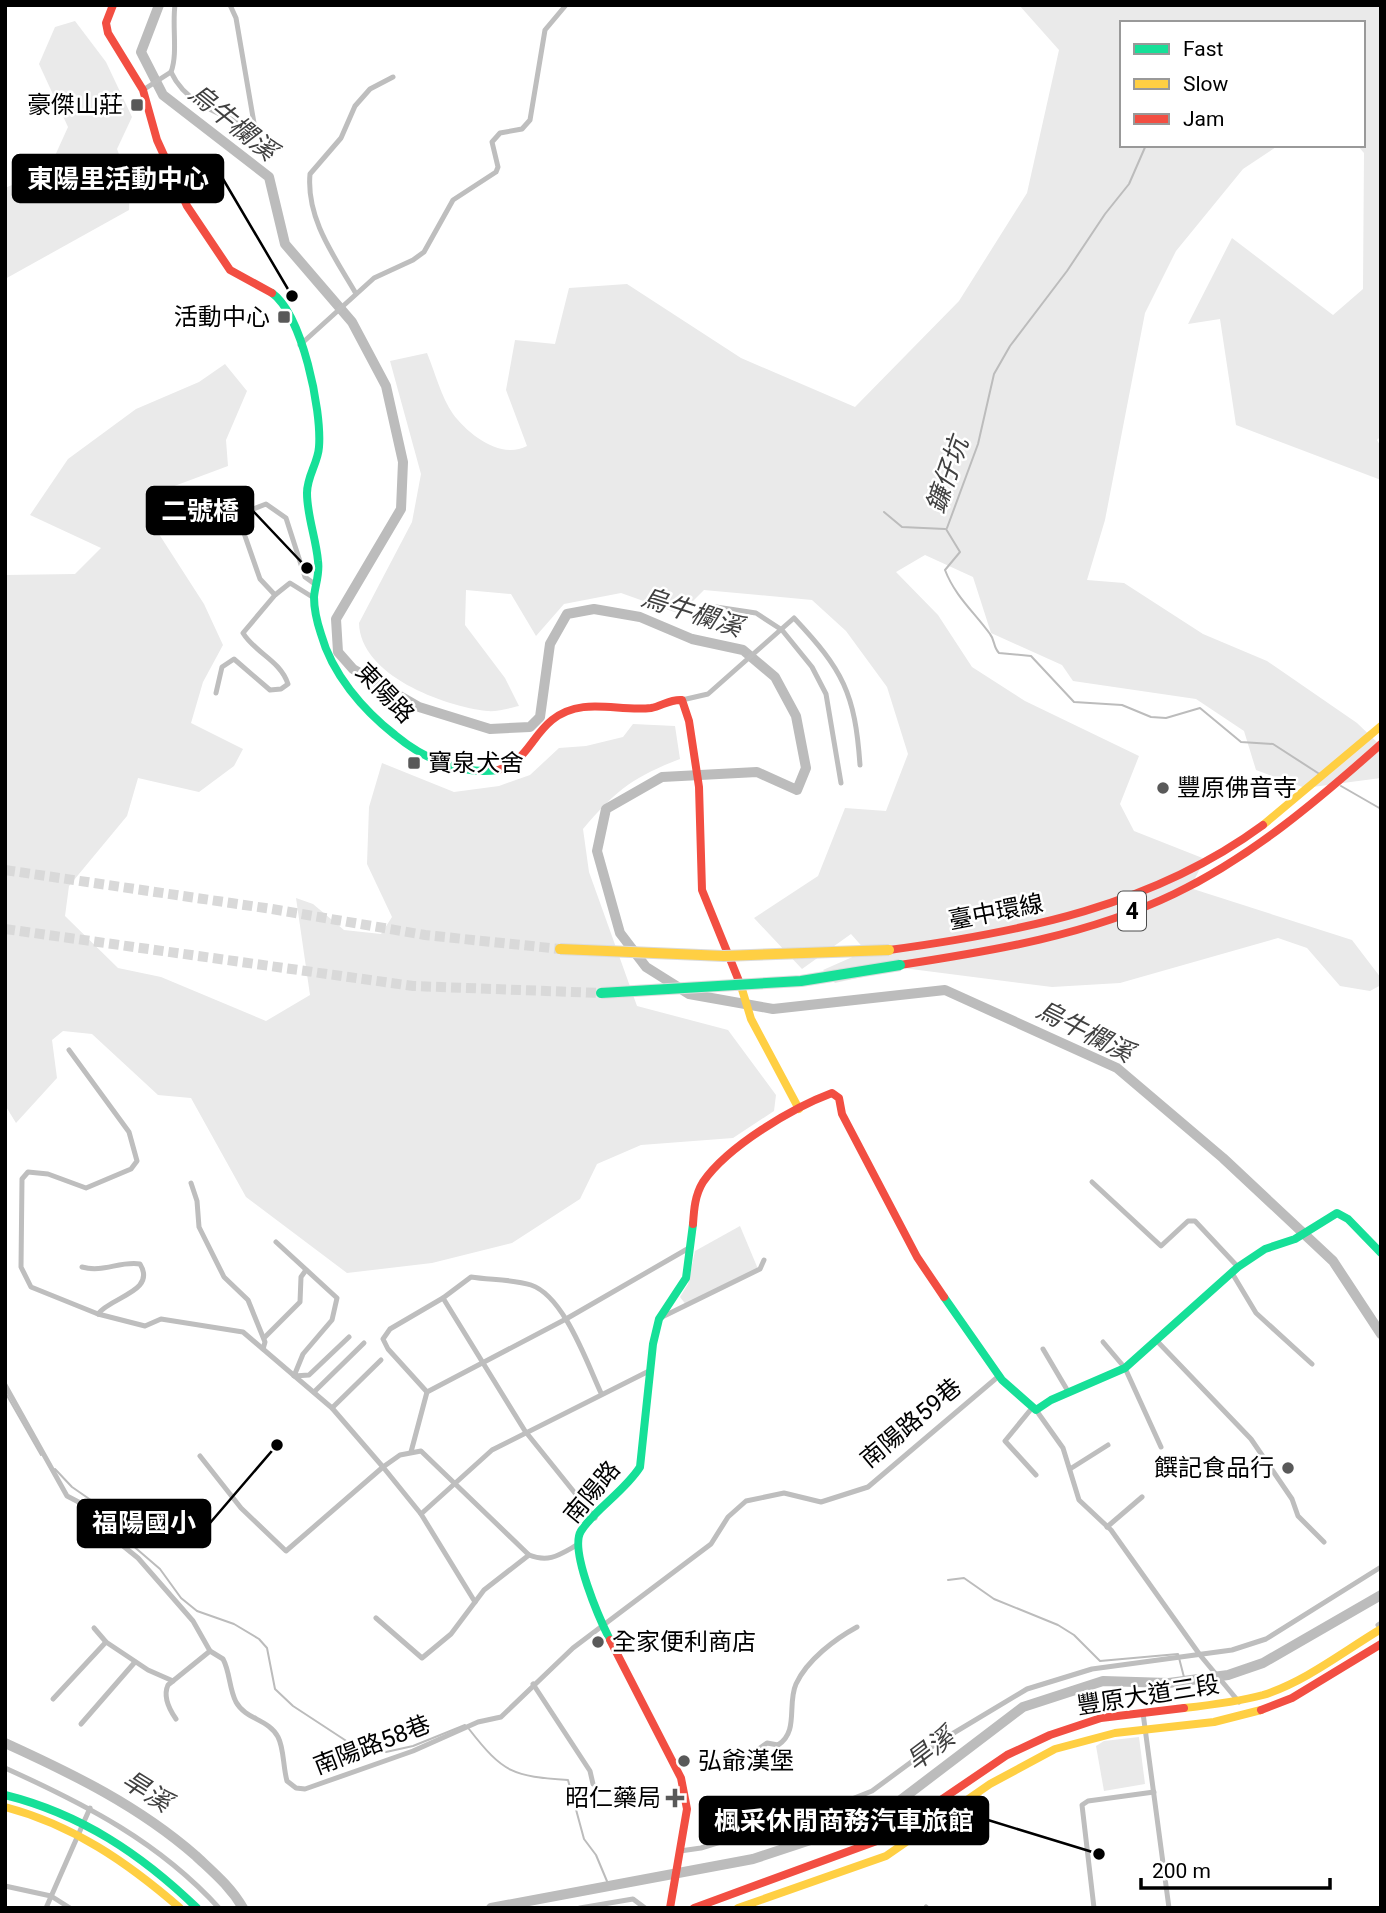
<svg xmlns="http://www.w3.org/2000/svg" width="1386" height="1913" font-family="Roboto,'Noto Sans TC',sans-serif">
<rect width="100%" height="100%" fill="#fff"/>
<g fill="#eaeaea">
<path d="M1019,5H1381V436L1377,440L1381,447V480L1236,425L1220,319L1188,324L1232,238L1333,315L1363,289L1364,153L1357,145H1363V23H1122V145H1279L1243,169L1176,251L1145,313L1105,520L1087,580L1124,583L1203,634L1267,661L1357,723L1381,746V778L1305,788L1256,770L1244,731L1196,699L1073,681L1062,665L991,633L973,577L925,555L896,572L938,615L972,667L1025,701L1139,756L1120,804L1134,831L1205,859L1190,888L1352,940L1381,978V985L1370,991L1340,986L1307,948L1278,938L1120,983L1052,987L903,968L835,983L823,970L866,951L851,934L802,969L754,918L818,876L845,808L886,811L908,754L887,687L846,631L812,600L704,590L680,614L621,593L564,604L536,636L511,594L466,590L465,625L505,678L519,706C510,708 497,712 487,711C443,706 360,675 359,623L412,522L421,474L390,361L427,353C435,372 441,397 453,414C469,435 501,460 527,446L506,390L515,340L555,344L569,288L627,284L741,358L855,407L959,301L1027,193L1059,50Z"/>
<polygon points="75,21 106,62 132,117 117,149 130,183 129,210 5,279 5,188 49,169 68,127 39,64 55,27"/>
<path d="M225,364L247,391L226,440L228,466L161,491L157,531L204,604L223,645L203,682L191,723L243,749L234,766L199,792L138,778L127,816L69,886L65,916L118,968L161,977L266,1021L310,995L296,898L313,904L344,930L381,934L392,917L367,864L369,807L382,763L454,792L499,786L530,775L559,748L586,746L623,737L633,724L675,726L680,759C633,777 615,791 583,829L589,872L637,1006L728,1030L776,1095L774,1111L733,1138L641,1145L597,1164L580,1199L512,1243L432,1263L347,1273L246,1197L191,1098L158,1095L92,1034L63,1031L52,1040L57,1078L16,1123L5,1105V575L75,574L101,548L30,515L68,459L136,409L199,382Z"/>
<polygon points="740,1226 758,1269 687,1306 680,1297 688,1284 695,1251"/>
<polygon points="1139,1737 1145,1784 1104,1791 1096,1746 1104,1741"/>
</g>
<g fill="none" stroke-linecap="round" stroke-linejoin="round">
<g stroke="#bcbcbc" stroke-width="2">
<polyline points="884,512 902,527 945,529"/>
<polyline points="947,528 978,444 994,374 1010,346 1067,271 1105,214 1129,184 1146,145"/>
<path d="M946,529L960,552L945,570C955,596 974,612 990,634C995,640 993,647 999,653L1031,656L1074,702L1122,705L1151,717L1166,718L1200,708L1241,742L1273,744L1321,775"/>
<polyline points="1341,786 1381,809"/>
<polyline points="5,1392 41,1455"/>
<polyline points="55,1469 72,1487 98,1505 124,1538 160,1569 181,1598 197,1611 234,1624 259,1639 267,1648 275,1689 293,1706 351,1744 386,1752 413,1746 465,1725"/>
<polyline points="948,1580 964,1578 994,1599 1058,1625 1074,1635 1100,1661 1178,1654 1185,1681"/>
<path d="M469,1729C504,1774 513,1776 568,1780L584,1839L596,1855L609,1886"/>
</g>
<g stroke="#bcbcbc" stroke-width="10">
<polyline points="159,5 141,52 163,95 269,177 285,244 352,322 386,386 403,462 401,509 336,619 338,652 353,669 419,707 490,729 530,727 540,717 550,644 567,614 594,609 640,617 692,639 743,650 775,677 796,716 806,768 797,790 757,772 662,777 606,809 597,851 620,933 646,967 689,994 773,1009 945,990 1117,1068 1223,1158 1333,1261 1381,1334"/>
<path d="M5,1743C73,1774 139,1806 196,1856C214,1873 230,1886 243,1908"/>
<polyline points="491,1908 753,1859 877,1818 1023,1707 1103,1681 1169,1683 1228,1675 1263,1663 1381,1595"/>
</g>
<g stroke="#d9d9d9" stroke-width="10" stroke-dasharray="10 5" stroke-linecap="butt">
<polyline points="5,870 272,909 425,935 560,949"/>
<polyline points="5,929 413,986 601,993"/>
</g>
<g stroke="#bebebe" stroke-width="5">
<path d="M175,5C172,26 178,54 171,72C186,105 223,115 255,129L236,18L230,5"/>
<polyline points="143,90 171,72"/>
<path d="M355,292C334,256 306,218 310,174L341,138L355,106L370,89L393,77"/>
<polyline points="300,345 374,278 413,260 424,252 453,200 496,172 498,167 492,142 500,133 522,129 530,120 545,30 566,5"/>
<polyline points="206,490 223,505 229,519"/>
<polyline points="238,516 260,579 275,595"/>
<polyline points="210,526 266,504 286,518 305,577 316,585"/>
<polyline points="716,607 756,613 782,630 812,667 826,694 841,783"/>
<path d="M216,693L222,667L234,659L270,690L281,689L288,684C280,660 255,653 243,633L275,595L290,583L314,598"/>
<path d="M682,700L708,694L794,618C843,670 855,693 860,765"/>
<path d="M69,1050L129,1132L137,1161L131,1169L86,1188L48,1174L28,1172L22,1179L21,1267L31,1287L98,1314L145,1326L161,1319L243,1332L332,1408L383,1467L400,1455L421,1451L529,1555C549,1563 559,1555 577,1545"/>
<polyline points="1092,1182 1161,1246 1188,1221 1195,1221 1238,1267"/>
<polyline points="191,1183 197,1201 199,1227 224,1277 248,1300 265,1342 263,1349"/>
<polyline points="276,1242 337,1298 332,1320 303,1354 294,1376 309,1375 349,1337"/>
<path d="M82,1267C103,1273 119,1261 140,1264C157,1292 110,1297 98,1314"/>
<polyline points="1232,1273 1256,1313 1312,1364"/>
<path d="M443,1298L471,1277C489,1280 513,1279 531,1285C564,1296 587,1363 601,1393"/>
<polyline points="662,1317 760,1269 764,1260"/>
<polyline points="264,1338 300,1302 301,1277 306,1270"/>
<polyline points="1156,1340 1251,1439 1292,1499 1298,1516 1324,1542"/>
<polyline points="1103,1342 1125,1368 1161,1447"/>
<polyline points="1043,1349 1069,1393"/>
<path d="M5,1385L67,1496L94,1510L112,1537L138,1558L193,1621L210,1651L223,1659C230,1672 229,1688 236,1702C246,1720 269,1719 278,1737C284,1748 283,1767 287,1781L296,1788L305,1789L413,1751L478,1722L501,1717L573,1648L711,1544L728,1517L746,1501L784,1493L821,1502L868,1487L1000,1375"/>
<polyline points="314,1392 364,1343"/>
<polyline points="427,1392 388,1349 383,1339 390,1329 443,1298 525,1431 595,1518"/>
<polyline points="332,1408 381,1360"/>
<polyline points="1032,1408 1005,1441 1036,1475"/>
<polyline points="1036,1410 1063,1448 1079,1500 1111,1530 1200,1655 1239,1702"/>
<polyline points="411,1452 427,1392 566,1319 689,1248"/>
<polyline points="200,1456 241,1508 286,1551 383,1467 421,1514 492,1450 649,1371"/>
<polyline points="1070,1469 1108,1445"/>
<polyline points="421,1514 475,1602"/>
<polyline points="1107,1527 1142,1497"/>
<polyline points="376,1618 422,1658 451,1634 484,1590 529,1555"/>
<polyline points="1378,1625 1381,1623"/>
<polyline points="94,1628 106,1642 148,1670 173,1681"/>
<polyline points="533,1684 590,1771 593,1784"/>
<polyline points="53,1699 106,1642"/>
<polyline points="1143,1713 1169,1908"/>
<path d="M176,1719C169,1709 163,1696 168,1685L210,1651"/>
<polyline points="81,1724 135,1662"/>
<path d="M756,1751L767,1743L778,1745C799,1732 787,1704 796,1684C807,1660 835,1639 857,1627"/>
<path d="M5,1768C85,1804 159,1842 219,1908"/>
<polyline points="680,1851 701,1848 824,1810 872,1791 937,1743 1027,1689 1092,1669 1232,1650 1266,1639 1381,1567"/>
<polyline points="5,1886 51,1896 70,1908"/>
<polyline points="926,1907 927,1908"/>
<polyline points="46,1908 90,1808"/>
<polyline points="580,1908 633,1899 645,1908"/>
<polyline points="1094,1908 1082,1805 1088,1801 1154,1792"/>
</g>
<g stroke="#16e098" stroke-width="8">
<path d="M272,293C302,314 322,410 319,447C318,463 307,476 307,493C307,516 316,538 318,561C320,574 315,585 314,597C314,609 317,622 321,634C332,674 363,710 395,735C424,759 460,775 498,770"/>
<polyline points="944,1297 1002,1380 1036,1410 1051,1400 1125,1368 1238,1267 1265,1249 1295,1239 1337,1213 1348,1219 1381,1253"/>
<path d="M610,1640C600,1620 569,1550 581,1531C594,1510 624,1492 640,1467L653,1344L659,1319L686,1278L693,1224"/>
<path d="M5,1795C81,1814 141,1854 197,1908"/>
</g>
<g stroke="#ffcf43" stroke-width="8">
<polyline points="1263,825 1381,726"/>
<polyline points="741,986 751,1019 799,1109"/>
<path d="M1184,1708C1211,1705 1237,1702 1263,1695C1305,1682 1344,1651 1381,1629"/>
<path d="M5,1807C73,1825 127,1862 180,1908"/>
<polyline points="738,1908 886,1856 990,1784 1055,1749 1115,1733 1214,1722 1261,1710"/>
</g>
<g stroke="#f24e42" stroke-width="8">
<polyline points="113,5 106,23 108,33 143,90 157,140 187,206 230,270 272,293"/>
<path d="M498,770C526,762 531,737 552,720C582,696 617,712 651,708C662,706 670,699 682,700L689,721L699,787L702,890L741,986"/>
<path d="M889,950C1022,932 1153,906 1263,825"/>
<path d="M900,965C992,951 1089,935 1174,894C1251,857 1317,801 1381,744"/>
<path d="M693,1224C694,1209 695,1195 703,1182C728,1146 792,1108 832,1093L839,1098L842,1114L917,1257L944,1297"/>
<polyline points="610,1640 681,1778 687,1809 670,1908"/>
<polyline points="1261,1710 1292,1698 1381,1644"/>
<polyline points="694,1908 885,1838 1007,1755 1050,1735 1101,1718 1184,1708"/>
</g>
<defs>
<polyline id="fast-bridge" points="601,993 801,981 900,965"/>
<polyline id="slow-bridge" points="560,949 724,956 889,950"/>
</defs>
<use href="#fast-bridge" stroke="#dbdbdb" stroke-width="12" stroke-linecap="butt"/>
<use href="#slow-bridge" stroke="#dbdbdb" stroke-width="12" stroke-linecap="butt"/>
<use href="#fast-bridge" stroke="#16e098" stroke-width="10"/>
<use href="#slow-bridge" stroke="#ffcf43" stroke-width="10"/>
</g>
<g fill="#595959" stroke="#fff" stroke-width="2.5">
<rect x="130" y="98" width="14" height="14" rx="3.5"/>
<rect x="277" y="310" width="14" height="14" rx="3.5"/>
<rect x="407" y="756" width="14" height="14" rx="3.5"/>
<circle cx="1163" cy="788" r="7"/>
<circle cx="1288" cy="1468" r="7"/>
<circle cx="598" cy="1642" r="7"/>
<circle cx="684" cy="1761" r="7"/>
<path d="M671.5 1787.5h7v7h7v7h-7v7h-7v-7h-7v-7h7z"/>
</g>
<g text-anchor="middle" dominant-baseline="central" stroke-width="5" stroke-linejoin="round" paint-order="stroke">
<rect fill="#fff" stroke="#4c4c4c" stroke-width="2" x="1118" y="891.5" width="28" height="39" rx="5"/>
<g font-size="23" font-weight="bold" fill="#000">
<text x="1132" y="911">4</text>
</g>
<g font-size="24" fill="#000" stroke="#fff" text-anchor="end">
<text x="123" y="105">豪傑山莊</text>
<text x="270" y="317">活動中心</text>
<text x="428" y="763" text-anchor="start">寶泉犬舍</text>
<text x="1177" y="788" text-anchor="start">豐原佛音寺</text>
<text x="1274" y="1468">饌記食品行</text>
<text x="612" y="1642" text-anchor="start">全家便利商店</text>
<text x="698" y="1761" text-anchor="start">弘爺漢堡</text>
<text x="661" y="1798">昭仁藥局</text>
</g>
<g font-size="24" fill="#000" stroke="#fff">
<text transform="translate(385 693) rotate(46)">東陽路</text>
<text transform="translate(996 912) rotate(-11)">臺中環線</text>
<text transform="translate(911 1423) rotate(-40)">南陽路59巷</text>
<text transform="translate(592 1492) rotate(-50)">南陽路</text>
<text transform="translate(1148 1695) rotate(-9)">豐原大道三段</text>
<text transform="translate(372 1745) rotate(-21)">南陽路58巷</text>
</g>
<g font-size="26" font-style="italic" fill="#404040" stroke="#fff">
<text transform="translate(233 122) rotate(39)">烏牛欄溪</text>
<text transform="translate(947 475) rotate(-71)">鐮仔坑</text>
<text transform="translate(692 612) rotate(18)">烏牛欄溪</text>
<text transform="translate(1085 1031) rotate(27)">烏牛欄溪</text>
<text transform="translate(930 1749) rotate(-37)">旱溪</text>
<text transform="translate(147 1791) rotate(32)">旱溪</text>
</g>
</g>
<path fill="none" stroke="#000" stroke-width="2.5" d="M292 296L223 179M307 568L253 511M277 1445L210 1523M1099 1854L988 1820"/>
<g fill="#000" stroke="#fff" stroke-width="2.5">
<circle cx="292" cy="296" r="7"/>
<circle cx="307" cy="568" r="7"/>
<circle cx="277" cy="1445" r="7"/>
<circle cx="1099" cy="1854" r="7"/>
</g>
<g fill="#000" stroke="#000" stroke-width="2.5">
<rect x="13" y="155" width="210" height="47" rx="7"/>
<rect x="147" y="487" width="106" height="47" rx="7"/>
<rect x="78" y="1500" width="132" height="47" rx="7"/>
<rect x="700" y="1797" width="288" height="47" rx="7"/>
</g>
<g font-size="26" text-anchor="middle" font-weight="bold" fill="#fff">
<text x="118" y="188">東陽里活動中心</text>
<text x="200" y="520">二號橋</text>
<text x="144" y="1532">福陽國小</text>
<text x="844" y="1830">楓采休閒商務汽車旅館</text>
</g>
<rect width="1386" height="1913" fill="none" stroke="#000000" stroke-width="14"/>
<rect x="1120" y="21" width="245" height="126" fill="#ffffff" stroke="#999999" stroke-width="2"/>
<rect x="1134" y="44" width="35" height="10" fill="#16e098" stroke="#999999" stroke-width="2"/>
<text x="1183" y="56" font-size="21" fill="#000000">Fast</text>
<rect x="1134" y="79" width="35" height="10" fill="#ffcf43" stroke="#999999" stroke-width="2"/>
<text x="1183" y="91" font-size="21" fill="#000000">Slow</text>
<rect x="1134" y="114" width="35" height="10" fill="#f24e42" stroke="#999999" stroke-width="2"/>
<text x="1183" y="126" font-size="21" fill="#000000">Jam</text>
<path d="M1141 1878v10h189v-10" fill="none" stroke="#000000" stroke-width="3.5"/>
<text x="1152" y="1878" font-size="21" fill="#000000" stroke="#ffffff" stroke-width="5" paint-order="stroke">200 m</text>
</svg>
